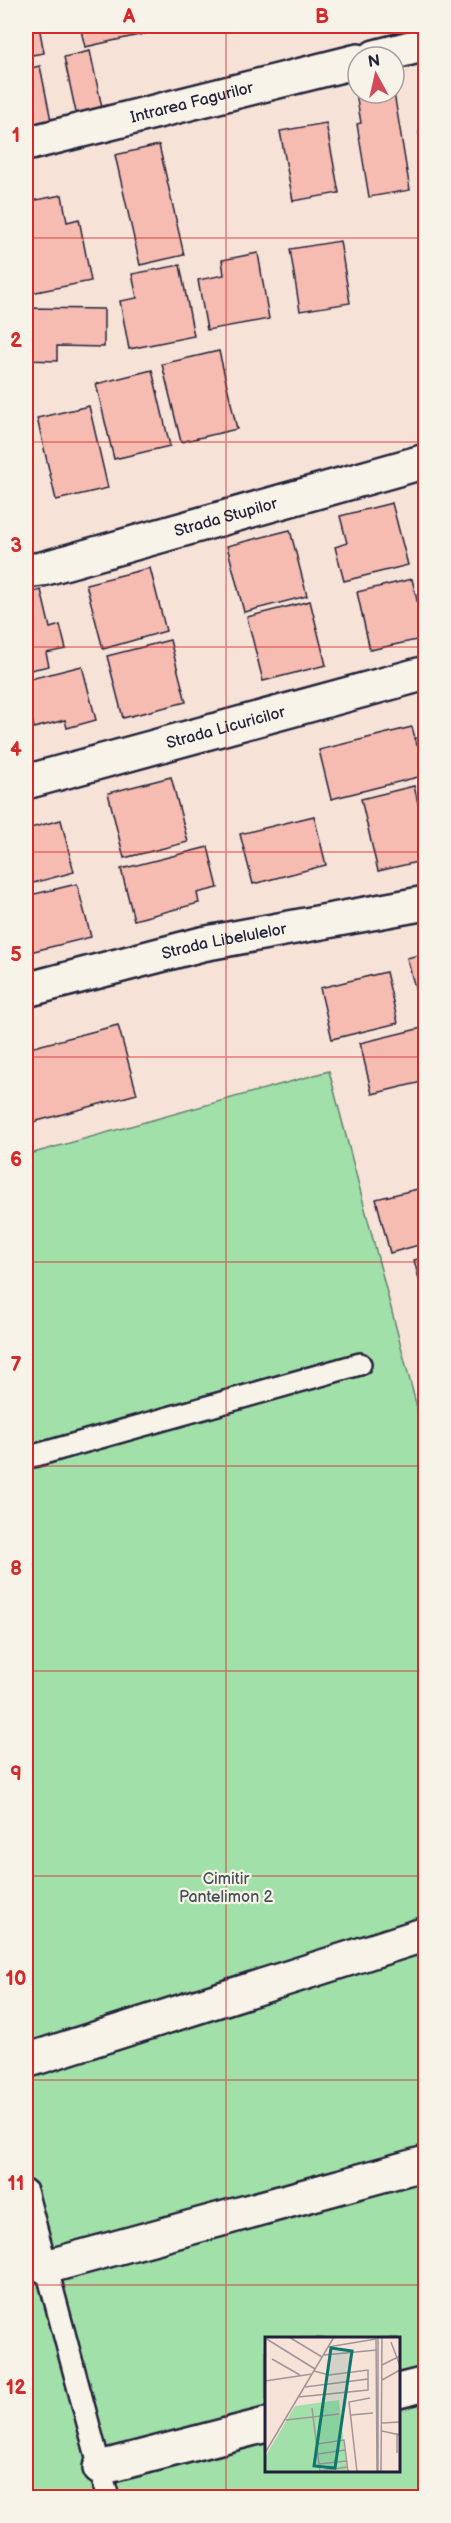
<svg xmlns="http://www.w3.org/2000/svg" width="451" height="2523" font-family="'Balsamiq Sans',sans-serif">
<rect width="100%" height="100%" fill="#f7e2d8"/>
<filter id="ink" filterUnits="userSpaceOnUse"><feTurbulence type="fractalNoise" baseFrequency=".0167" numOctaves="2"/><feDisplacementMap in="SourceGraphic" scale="12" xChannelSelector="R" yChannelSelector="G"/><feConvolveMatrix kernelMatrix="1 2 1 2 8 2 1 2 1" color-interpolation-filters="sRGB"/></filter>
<g filter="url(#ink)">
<path fill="#a1e0a9" stroke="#628172" stroke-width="1.5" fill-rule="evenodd" d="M329,1071L425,1438V2497L26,2498V1155ZM266,2338H398V2470H266Z"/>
<g fill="#f6bbb1" stroke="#22223b" stroke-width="1.5">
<polygon points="26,26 39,26 44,53 26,56"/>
<polygon points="80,26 155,26 157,31 85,47"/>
<polygon points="90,51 104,117 78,122 64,57"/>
<polygon points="40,66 53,130 26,136 26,69"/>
<polygon points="355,87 358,87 358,93 394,93 410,190 369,197 357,124 361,123"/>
<polygon points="326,123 339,193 293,201 280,131"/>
<polygon points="426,131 426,170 419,132"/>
<polygon points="159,145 184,255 140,265 115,155"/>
<polygon points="62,195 67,222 79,219 91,281 26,294 26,202"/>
<polygon points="340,241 350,303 300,311 290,249"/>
<polygon points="258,253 269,319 207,330 198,280 224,275 222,260"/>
<polygon points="180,265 194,336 129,349 120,301 137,298 132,274"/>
<polygon points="26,308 104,309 104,347 57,346 57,361 26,360"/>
<polygon points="219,351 237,429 181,442 162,364"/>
<polygon points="152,370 170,446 114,459 96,384"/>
<polygon points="89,406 108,488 56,500 37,418"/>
<polygon points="392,503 408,565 344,581 335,547 347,543 340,516"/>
<polygon points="290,530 307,596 244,612 227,546"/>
<polygon points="150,568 166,631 103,649 86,584"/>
<polygon points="412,579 426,638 370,650 357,592"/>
<polygon points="41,590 50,628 60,625 66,649 46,653 49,666 26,671 26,594"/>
<polygon points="310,601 326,665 263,681 247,617"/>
<polygon points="170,640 186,702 123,718 107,656"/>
<polygon points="82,666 96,720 67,728 65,720 34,728 26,693 26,680"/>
<polygon points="412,727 417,745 421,744 426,775 331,799 319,750"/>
<polygon points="171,777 188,842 124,858 108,793"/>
<polygon points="414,786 426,836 426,860 378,871 361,799"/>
<polygon points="314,816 326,865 253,884 240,834"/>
<polygon points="61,820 74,872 26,885 26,829"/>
<polygon points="208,847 218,888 197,893 199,903 134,920 121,869"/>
<polygon points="77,884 91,937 26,953 26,896"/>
<polygon points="426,953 426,1005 420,1007 407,958"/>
<polygon points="386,972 398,1023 332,1039 320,988"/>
<polygon points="118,1025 137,1094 26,1124 26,1049"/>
<polygon points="426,1027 426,1081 372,1094 360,1043"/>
<polygon points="426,1187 426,1243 390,1253 376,1199"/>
<polygon points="426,1257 426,1306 414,1260"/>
</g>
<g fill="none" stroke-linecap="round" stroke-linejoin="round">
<defs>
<g id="lane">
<polyline points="26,1458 360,1364"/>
<polyline points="26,2191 108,2498"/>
</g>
<g id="street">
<polyline points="375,57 426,44"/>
<path id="s1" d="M26,144L358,61"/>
<path id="s2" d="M26,571L42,569L426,461"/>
<path id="s3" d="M26,782L426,673"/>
<path id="s4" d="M26,990L202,944L426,903"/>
<polyline points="26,2061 426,1934"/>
<polyline points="46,2267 426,2163"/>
<polyline points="398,2391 426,2384"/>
<polyline points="100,2468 266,2425"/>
</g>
</defs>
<use href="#lane" stroke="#22223b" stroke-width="26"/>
<use href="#street" stroke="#22223b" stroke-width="38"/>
<use href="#lane" stroke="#f7f3e8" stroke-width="21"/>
<use href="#street" stroke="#f7f3e8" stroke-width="33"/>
</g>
</g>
<path fill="none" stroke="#d62828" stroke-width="1.5" stroke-opacity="0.55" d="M226,26V2498M26,238H426M26,442H426M26,647H426M26,852H426M26,1057H426M26,1262H426M26,1466H426M26,1671H426M26,1876H426M26,2080H426M26,2285H426"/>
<g text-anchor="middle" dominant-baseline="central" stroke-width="4.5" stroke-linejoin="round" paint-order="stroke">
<g font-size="16" fill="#22223b" stroke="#f7f3e8">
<text stroke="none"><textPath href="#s1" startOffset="171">Intrarea Fagurilor</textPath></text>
<text stroke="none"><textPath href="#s2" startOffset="207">Strada Stupilor</textPath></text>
<text stroke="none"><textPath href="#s3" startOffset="207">Strada Licuricilor</textPath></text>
<text stroke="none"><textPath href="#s4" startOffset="204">Strada Libelulelor</textPath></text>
</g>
<g font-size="16" fill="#425256" stroke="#f7f3e8">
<text x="226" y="1879">Cimitir<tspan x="226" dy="18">Pantelimon 2</tspan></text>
</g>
</g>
<g transform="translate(265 2337)">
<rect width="135" height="135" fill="#f7e2d8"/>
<path d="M74,63L82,135H0V120L30,69Z" fill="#a1e0a9"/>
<path fill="none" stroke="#a29599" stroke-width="1.5" d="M24,0L57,20M111,0L112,135M0,1L50,32M126,5L135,29M63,10L111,2M59,18L112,13M7,22L35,38M117,28L135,19M117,43L135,33M0,44L47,37M40,50L103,42M33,60L103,53V33L64,38L49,34M47,71L55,135M86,78L108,76M21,83L74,77M117,86L135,85M117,94L135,98M132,96V116M52,107L79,103L83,135M0,116L69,0M53,117L80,113M54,127L81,124M55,134L82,130M92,135L84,65L105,61M113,135V0M116,135L117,0"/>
<path fill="#0f766e" fill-opacity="0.15" stroke="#0f766e" stroke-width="3" d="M66,11L87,14L70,131L49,129Z"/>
<rect width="135" height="135" fill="none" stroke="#22223b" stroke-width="3"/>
</g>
<rect width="451" height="2523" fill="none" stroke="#f7f3e8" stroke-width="66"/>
<g transform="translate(376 75) rotate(352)"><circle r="28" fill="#f7f3e8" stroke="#a29fa3" stroke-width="1.5"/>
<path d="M0-4.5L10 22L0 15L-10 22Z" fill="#d1495b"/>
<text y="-9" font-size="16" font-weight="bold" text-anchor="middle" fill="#22223b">N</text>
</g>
<rect x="33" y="33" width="385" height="2457" fill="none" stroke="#d62828" stroke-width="2"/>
<g font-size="20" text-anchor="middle" font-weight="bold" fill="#d62828">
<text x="129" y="23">A</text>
<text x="322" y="23">B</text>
<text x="16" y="142">1</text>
<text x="16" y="347">2</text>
<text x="16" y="552">3</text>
<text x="16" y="756">4</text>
<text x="16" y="961">5</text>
<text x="16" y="1166">6</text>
<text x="16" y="1371">7</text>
<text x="16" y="1575">8</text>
<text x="16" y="1780">9</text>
<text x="16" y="1985">10</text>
<text x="16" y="2190">11</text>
<text x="16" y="2394">12</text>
</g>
</svg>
